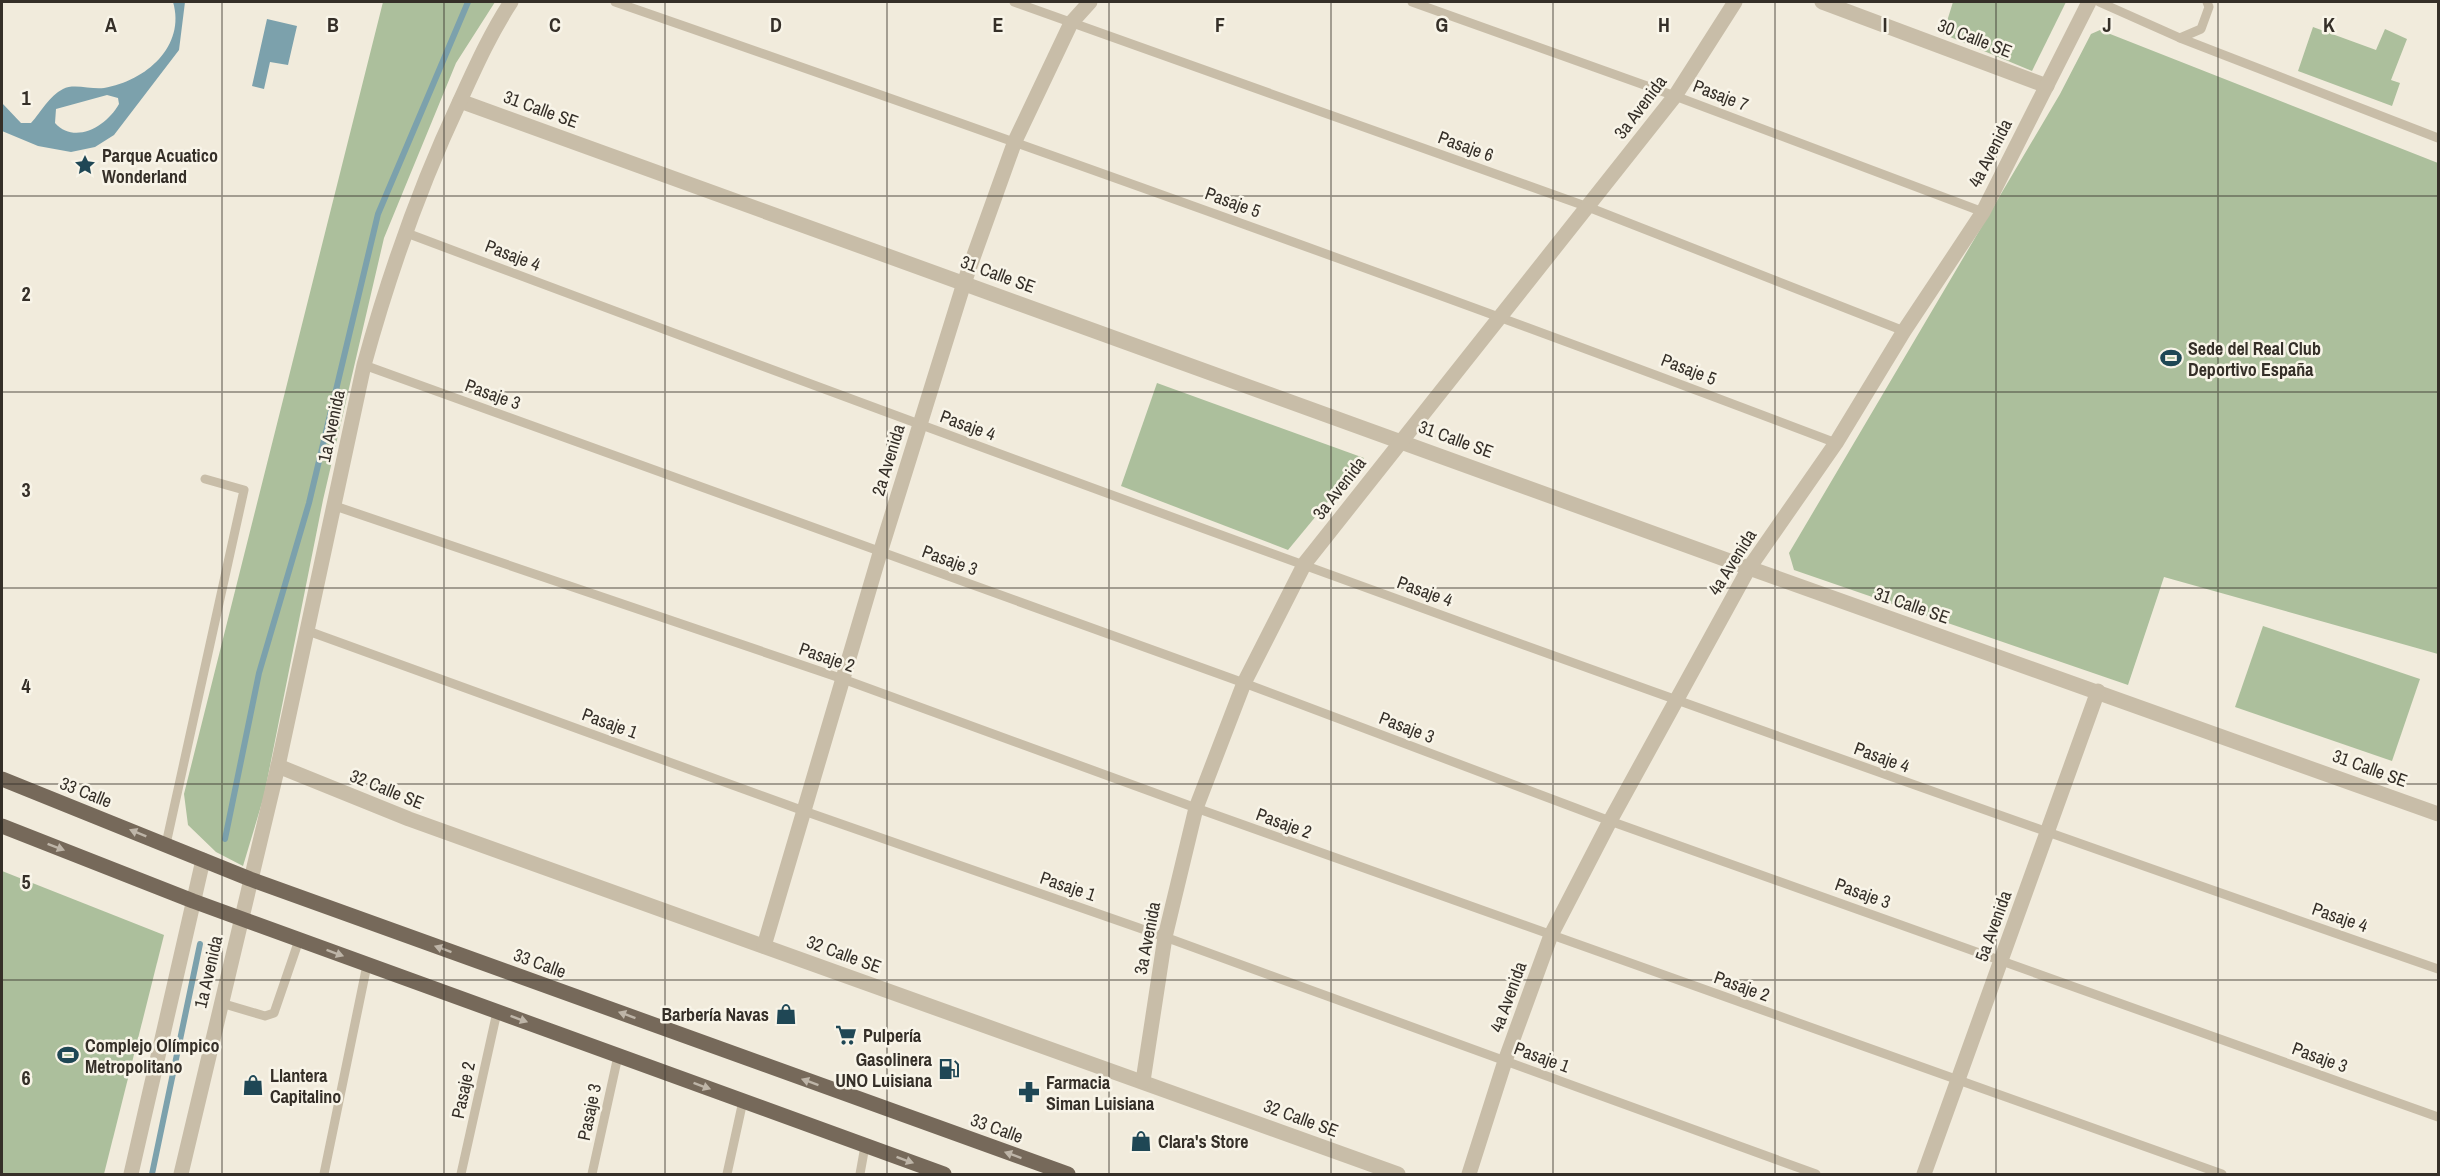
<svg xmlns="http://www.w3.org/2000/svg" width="2440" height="1176" font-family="'Archivo Narrow',sans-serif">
<rect width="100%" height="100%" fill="#f1ebdc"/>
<g fill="#acbf9c">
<polygon points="383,2 495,2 456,63 384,238 323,500 264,796 243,866 216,852 188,825 184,794"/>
<polygon points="1953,2 2066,2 2032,71 1943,34"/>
<polygon points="2313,27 2376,50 2385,29 2407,39 2391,80 2400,83 2392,106 2298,71"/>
<polygon points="2100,30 2438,163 2438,654 2164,577 2128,685 1794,570 1789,553 2060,94 2091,34"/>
<polygon points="1157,383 1364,458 1288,550 1121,486"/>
<polygon points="2263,626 2420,679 2392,761 2235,707"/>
<polygon points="2,871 164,935 104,1174 2,1174"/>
</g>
<g fill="#7ca1ac" fill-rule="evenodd">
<path d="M173,2H185L179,50L114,135L95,147L71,152L38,146L2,131V103L21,123H31C41,112 49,96 63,89C74,83 92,90 104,88C146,81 186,46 173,2ZM107,95L118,98L119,104C107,126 75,145 55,123L56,109Z"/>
<polygon points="267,19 297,26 288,65 270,62 264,89 252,86"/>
</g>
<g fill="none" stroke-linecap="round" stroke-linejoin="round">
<g stroke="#7ca1ac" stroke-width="6">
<polyline points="225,839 259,673 309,503 378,214 468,2"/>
<polyline points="152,1174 200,944"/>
</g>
<g stroke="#c8bda8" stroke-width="9">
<path d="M615,2C1024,144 1431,289 1836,443"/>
<polyline points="1014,2 1588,207 1904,331"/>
<polyline points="1412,2 1675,96 1983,212"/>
<polyline points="2099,2 2180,38 2201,29 2209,7 2207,2"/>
<polyline points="2180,38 2438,138"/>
<path d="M404,232C1079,486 1757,732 2438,969"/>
<polyline points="364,365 1244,683 1610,821 2438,1117"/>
<polyline points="335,506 843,679 1196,808 2222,1174"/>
<polyline points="308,631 804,811 1165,937 1816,1174"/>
<polyline points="166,844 244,490 205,479"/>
<polyline points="221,1003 265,1016 274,1013 299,940"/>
<polyline points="324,1174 367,965"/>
<polyline points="461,1174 497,1012"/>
<polyline points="592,1174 618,1056"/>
<polyline points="727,1174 743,1101"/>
<polyline points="860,1174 865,1146"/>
</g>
<g stroke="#c8bda8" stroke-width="15">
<polyline points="1822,2 2047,86"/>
<polyline points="460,101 1749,568 2438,814"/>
<polyline points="278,766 409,819 1398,1174"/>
<polyline points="764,946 880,553 964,283 1015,141 1071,23 1090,2"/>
<polyline points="1143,1081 1165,937 1196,808 1244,683 1305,563 1675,96 1735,2"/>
<polyline points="131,1174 203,860"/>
<path d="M181,1174L278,766L364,365C389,274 419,188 459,103C475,68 490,34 511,2"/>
<polyline points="1924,1174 2098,691"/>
</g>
<polyline stroke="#c8bda8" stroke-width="15" points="1469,1174 1505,1061 1551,935 1610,821 1749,568 1836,443 1904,331 1983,212 2089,2"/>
<g stroke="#76695a" stroke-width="15">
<polyline points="2,779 250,879 1068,1174"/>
<polyline points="2,826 193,901 944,1174"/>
</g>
</g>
<defs><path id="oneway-solid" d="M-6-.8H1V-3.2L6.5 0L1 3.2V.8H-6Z" transform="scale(1.5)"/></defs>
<g fill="#beb5a8">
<use href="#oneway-solid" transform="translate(138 833) rotate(-158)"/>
<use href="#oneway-solid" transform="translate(56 847) rotate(21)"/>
<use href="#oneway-solid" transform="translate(443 949) rotate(-160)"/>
<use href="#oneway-solid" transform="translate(335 953) rotate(20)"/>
<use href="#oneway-solid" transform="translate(627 1015) rotate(-160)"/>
<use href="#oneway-solid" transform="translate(519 1019) rotate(20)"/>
<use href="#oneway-solid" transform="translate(810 1082) rotate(-160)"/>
<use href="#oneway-solid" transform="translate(702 1086) rotate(20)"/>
<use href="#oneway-solid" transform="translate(1013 1155) rotate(-160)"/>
<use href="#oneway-solid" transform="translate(905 1160) rotate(20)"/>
</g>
<path fill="none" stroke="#352f28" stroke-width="1.5" stroke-opacity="0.55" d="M222,2V1174M444,2V1174M665,2V1174M887,2V1174M1109,2V1174M1331,2V1174M1553,2V1174M1775,2V1174M1996,2V1174M2218,2V1174M2,196H2438M2,392H2438M2,588H2438M2,784H2438M2,980H2438"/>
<defs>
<symbol id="sight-bare" viewBox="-9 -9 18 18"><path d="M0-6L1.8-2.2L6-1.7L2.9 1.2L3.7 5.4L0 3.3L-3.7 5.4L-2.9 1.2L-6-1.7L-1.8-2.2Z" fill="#1f4755" stroke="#f8f4e8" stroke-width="2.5" paint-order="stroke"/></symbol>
<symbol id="stadium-bare" viewBox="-9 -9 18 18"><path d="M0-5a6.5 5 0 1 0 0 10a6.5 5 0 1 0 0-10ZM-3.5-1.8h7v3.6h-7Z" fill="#1f4755" stroke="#f8f4e8" stroke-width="2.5" paint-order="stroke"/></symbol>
<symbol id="shop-bare" viewBox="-9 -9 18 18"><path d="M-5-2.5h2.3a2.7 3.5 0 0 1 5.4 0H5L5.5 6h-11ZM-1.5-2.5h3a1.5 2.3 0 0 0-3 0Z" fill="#1f4755" stroke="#f8f4e8" stroke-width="2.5" paint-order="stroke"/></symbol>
<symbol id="supermarket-bare" viewBox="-9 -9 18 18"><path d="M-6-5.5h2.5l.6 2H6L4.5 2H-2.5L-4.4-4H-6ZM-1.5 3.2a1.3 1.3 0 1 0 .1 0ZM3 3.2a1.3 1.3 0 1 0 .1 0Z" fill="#1f4755" stroke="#f8f4e8" stroke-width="2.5" paint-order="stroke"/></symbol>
<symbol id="fuel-bare" viewBox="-9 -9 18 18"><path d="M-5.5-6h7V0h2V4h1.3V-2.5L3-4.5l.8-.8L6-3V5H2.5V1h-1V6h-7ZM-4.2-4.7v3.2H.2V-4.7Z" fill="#1f4755" stroke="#f8f4e8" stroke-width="2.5" paint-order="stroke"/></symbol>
<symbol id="pharmacy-bare" viewBox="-9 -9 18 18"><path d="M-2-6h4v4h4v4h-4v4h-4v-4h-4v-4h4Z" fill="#1f4755" stroke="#f8f4e8" stroke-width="2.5" paint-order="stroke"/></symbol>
</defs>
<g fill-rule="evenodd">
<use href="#sight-bare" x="70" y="150" width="30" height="30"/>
<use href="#stadium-bare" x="2156" y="343" width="30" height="30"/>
<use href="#shop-bare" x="771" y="999" width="30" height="30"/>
<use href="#supermarket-bare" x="831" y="1020" width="30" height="30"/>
<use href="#stadium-bare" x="53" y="1040" width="30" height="30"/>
<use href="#fuel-bare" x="934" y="1054" width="30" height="30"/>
<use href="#shop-bare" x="238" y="1070" width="30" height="30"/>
<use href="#pharmacy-bare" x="1014" y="1077" width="30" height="30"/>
<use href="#shop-bare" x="1126" y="1126" width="30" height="30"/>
</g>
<g text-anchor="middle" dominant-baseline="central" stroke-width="5" stroke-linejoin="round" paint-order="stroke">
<g font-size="18" fill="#352f28" stroke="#f8f4e8">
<text transform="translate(1975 38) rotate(21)">30 Calle SE</text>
<text transform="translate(1721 95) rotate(21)">Pasaje 7</text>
<text transform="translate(1640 107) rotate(-53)">3a Avenida</text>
<text transform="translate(541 109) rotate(20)">31 Calle SE</text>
<text transform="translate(1466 146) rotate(20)">Pasaje 6</text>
<text transform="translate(1990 153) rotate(-63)">4a Avenida</text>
<text transform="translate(1233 202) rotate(20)">Pasaje 5</text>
<text transform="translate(513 255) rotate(21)">Pasaje 4</text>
<text transform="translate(998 274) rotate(20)">31 Calle SE</text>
<text transform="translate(1689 369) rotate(21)">Pasaje 5</text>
<text transform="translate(493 394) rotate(20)">Pasaje 3</text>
<text transform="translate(968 425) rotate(20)">Pasaje 4</text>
<text transform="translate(331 426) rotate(-78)">1a Avenida</text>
<text transform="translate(1456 439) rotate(20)">31 Calle SE</text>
<text transform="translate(888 460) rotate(-73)">2a Avenida</text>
<text transform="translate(1339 488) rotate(-52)">3a Avenida</text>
<text transform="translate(950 560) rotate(20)">Pasaje 3</text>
<text transform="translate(1732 562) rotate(-58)">4a Avenida</text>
<text transform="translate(1425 591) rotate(20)">Pasaje 4</text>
<text transform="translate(1912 605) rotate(19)">31 Calle SE</text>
<text transform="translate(827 657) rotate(19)">Pasaje 2</text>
<text transform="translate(610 723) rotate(20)">Pasaje 1</text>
<text transform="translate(1407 727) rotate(21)">Pasaje 3</text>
<text transform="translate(1882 757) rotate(20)">Pasaje 4</text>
<text transform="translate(2370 768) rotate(20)">31 Calle SE</text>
<text transform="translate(387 789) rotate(22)">32 Calle SE</text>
<text transform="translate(86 792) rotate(22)">33 Calle</text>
<text transform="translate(1284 823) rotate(20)">Pasaje 2</text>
<text transform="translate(1068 886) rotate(19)">Pasaje 1</text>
<text transform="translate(1863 893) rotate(20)">Pasaje 3</text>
<text transform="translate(2340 917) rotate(19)">Pasaje 4</text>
<text transform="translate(1993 926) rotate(-70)">5a Avenida</text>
<text transform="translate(1147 938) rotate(-79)">3a Avenida</text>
<text transform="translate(844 954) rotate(20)">32 Calle SE</text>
<text transform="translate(540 963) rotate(20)">33 Calle</text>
<text transform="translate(208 972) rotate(-77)">1a Avenida</text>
<text transform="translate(1742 986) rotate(20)">Pasaje 2</text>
<text transform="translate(1508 997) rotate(-70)">4a Avenida</text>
<text transform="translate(1542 1057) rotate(20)">Pasaje 1</text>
<text transform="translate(2320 1057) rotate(20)">Pasaje 3</text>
<text transform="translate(463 1090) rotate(-78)">Pasaje 2</text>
<text transform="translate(589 1112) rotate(-78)">Pasaje 3</text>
<text transform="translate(1301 1118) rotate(20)">32 Calle SE</text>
<text transform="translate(997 1128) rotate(20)">33 Calle</text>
</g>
<g font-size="18" font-weight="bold" fill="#352f28" stroke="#f8f4e8" text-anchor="start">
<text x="102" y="155">Parque Acuatico<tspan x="102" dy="21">Wonderland</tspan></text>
<text x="2188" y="348">Sede del Real Club<tspan x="2188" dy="21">Deportivo España</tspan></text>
<text x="769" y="1014" text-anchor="end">Barbería Navas</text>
<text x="863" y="1035">Pulpería</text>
<text x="85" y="1045">Complejo Olímpico<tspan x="85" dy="21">Metropolitano</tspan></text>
<text x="932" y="1059" text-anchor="end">Gasolinera<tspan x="932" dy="21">UNO Luisiana</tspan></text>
<text x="270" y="1075">Llantera<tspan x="270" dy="21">Capitalino</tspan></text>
<text x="1046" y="1082">Farmacia<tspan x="1046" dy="21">Siman Luisiana</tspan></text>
<text x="1158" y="1141">Clara's Store</text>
</g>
</g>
<g font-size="20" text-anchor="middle" font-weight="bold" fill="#352f28" stroke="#f8f4e8" stroke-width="5" stroke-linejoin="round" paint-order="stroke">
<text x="111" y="32">A</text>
<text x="333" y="32">B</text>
<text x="555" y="32">C</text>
<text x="776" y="32">D</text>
<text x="998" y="32">E</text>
<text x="1220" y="32">F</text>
<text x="1442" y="32">G</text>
<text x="1664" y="32">H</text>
<text x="1885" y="32">I</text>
<text x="2107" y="32">J</text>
<text x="2329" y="32">K</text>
<text x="26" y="105">1</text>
<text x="26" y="301">2</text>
<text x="26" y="497">3</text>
<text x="26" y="693">4</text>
<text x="26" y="889">5</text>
<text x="26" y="1085">6</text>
</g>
<rect width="2440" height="1176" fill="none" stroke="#352f28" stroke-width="6"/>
</svg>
